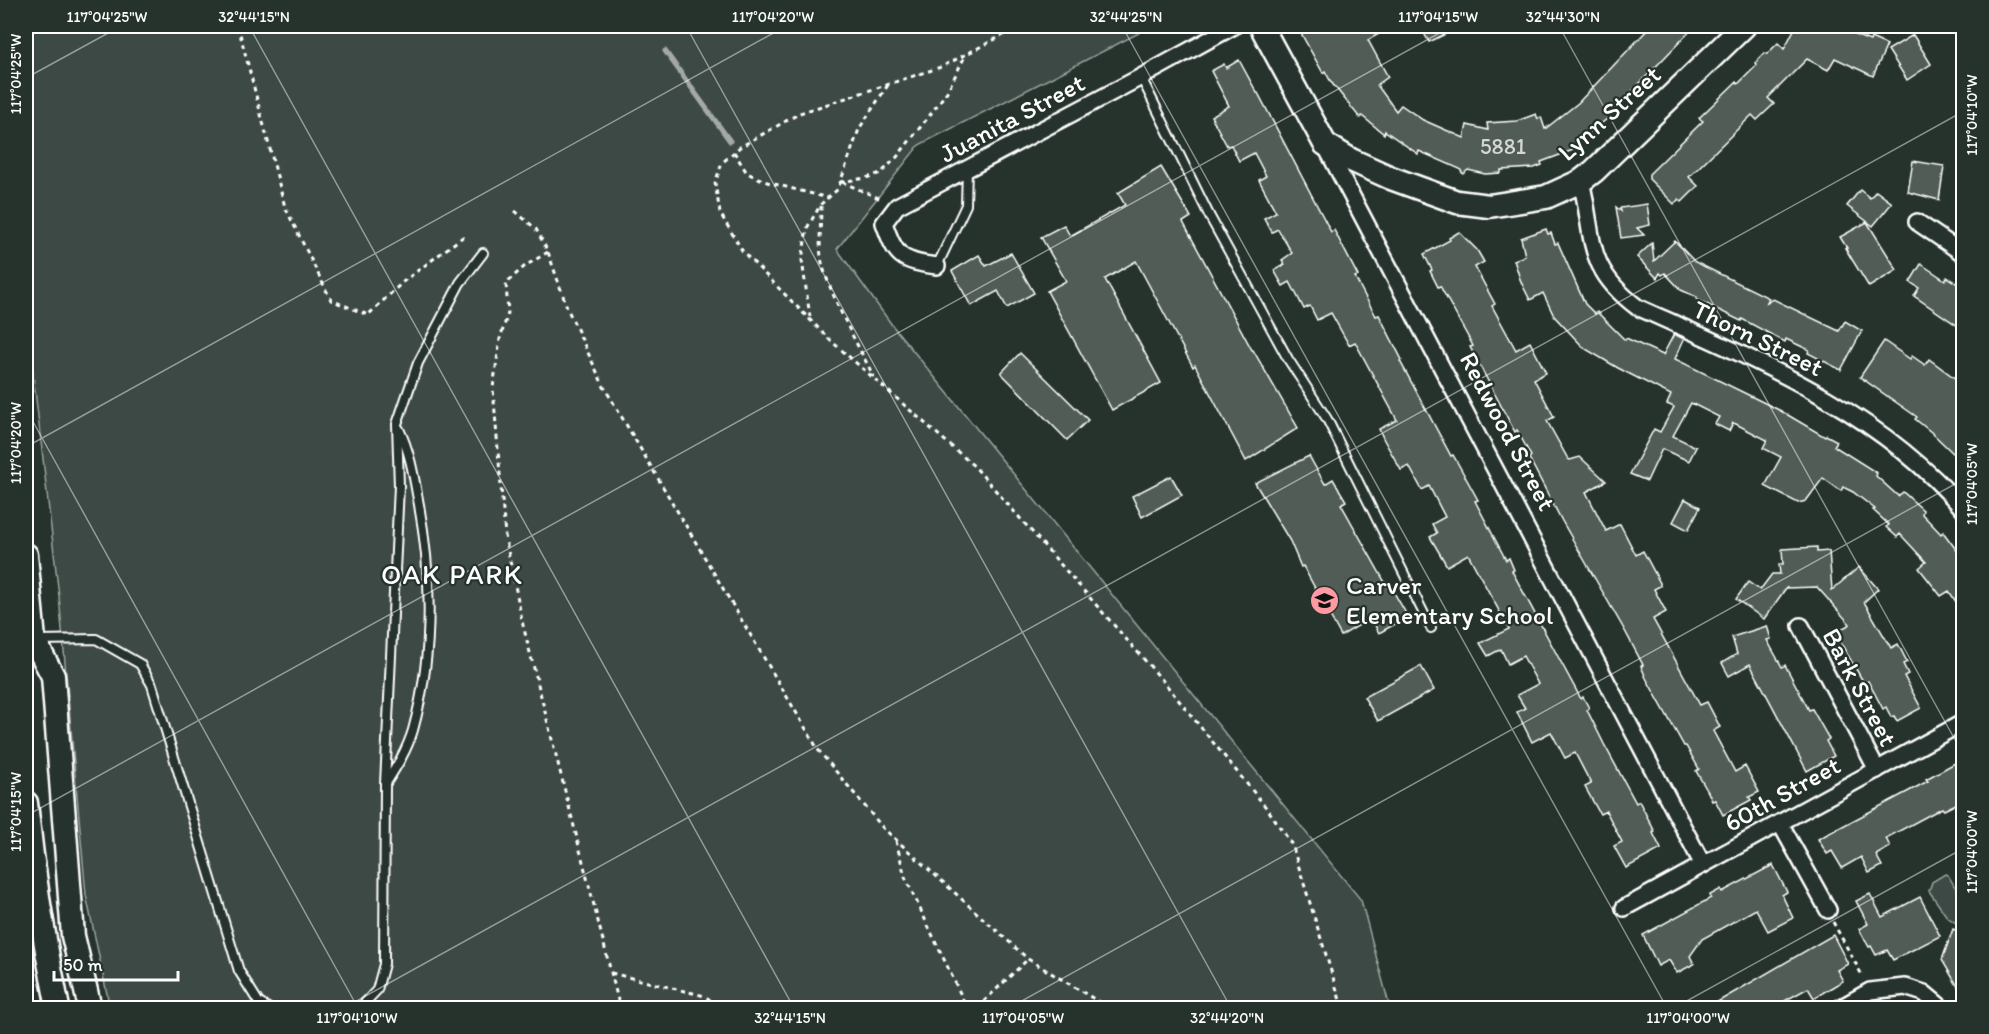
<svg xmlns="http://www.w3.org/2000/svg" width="1989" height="1034" font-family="Itim,sans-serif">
<rect width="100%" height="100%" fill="#26332d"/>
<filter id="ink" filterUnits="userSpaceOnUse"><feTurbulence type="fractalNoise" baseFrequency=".0167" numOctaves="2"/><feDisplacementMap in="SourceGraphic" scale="12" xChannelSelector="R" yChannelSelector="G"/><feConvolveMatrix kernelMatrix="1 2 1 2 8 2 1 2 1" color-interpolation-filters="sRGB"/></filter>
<g filter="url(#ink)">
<g fill="#3e4944" stroke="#9ea4a2" stroke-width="1.5">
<polygon points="26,26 1135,26 1139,33 919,145 837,249 892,325 1361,900 1390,1008 110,1008 86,895 59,596 26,313"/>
<polygon points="1945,874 1948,875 1963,901 1963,922 1959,925 1947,917 1929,891 1932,882"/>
</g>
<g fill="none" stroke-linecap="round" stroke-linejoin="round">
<polyline stroke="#a4a9a7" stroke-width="5" points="665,51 730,141"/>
</g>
<g fill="#515c57" stroke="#fff" stroke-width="1.5">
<polygon points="1297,26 1393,26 1368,40 1388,77 1377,85 1396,111 1401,105 1423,120 1464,138 1467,125 1488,130 1487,123 1517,121 1536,114 1538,119 1541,117 1545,129 1578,103 1651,26 1695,26 1609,115 1611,116 1577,142 1579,145 1573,150 1541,162 1542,165 1534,168 1501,170 1501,173 1485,174 1468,170 1463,174 1460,169 1419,151 1418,154 1385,131 1384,134 1362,116 1360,118 1331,82 1325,71 1323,73"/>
<polygon points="1420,26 1462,26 1429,42"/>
<polygon points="1796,26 1837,26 1860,37 1870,41 1871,38 1887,45 1873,76 1835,58 1828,70 1807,59 1768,98 1774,104 1757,120 1752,115 1689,177 1698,186 1682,202 1679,199 1674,204 1649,179 1649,174 1703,121 1699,118 1736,82 1738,84 1757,65 1755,63 1765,53 1767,54 1778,43 1784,49"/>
<polygon points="1913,35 1931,64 1907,80 1888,50"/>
<polygon points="1239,60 1257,93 1258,93 1331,232 1334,230 1358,276 1355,277 1366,298 1376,316 1379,315 1402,360 1400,361 1451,456 1453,455 1461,469 1478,500 1475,501 1506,560 1509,558 1514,570 1512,571 1562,664 1581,699 1583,697 1589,708 1587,710 1604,744 1636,803 1639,801 1655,832 1653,833 1661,849 1626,868 1614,846 1622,842 1606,811 1600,814 1585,787 1591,784 1575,753 1565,758 1551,732 1532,742 1517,712 1525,708 1517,695 1538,684 1523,656 1508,664 1501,649 1488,656 1480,643 1509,629 1468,554 1447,566 1430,537 1437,533 1432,524 1445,517 1429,486 1422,490 1409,466 1401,470 1384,440 1379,429 1397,420 1355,342 1349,345 1331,313 1317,320 1310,306 1304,309 1290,282 1283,286 1274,270 1285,265 1282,260 1292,253 1278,229 1272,232 1264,218 1276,212 1259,180 1266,176 1254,153 1239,161 1231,145 1227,146 1211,116 1229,106 1211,71 1224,64 1226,68"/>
<polygon points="1913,161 1944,166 1939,200 1908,192"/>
<polygon points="1161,167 1191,217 1183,222 1252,350 1253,350 1298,428 1246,461 1195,365 1193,367 1136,261 1105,279 1161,383 1112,410 1047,291 1066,281 1041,237 1064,225 1070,236 1125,205 1118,193"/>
<polygon points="1860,190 1870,198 1876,191 1892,203 1873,226 1847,206"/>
<polygon points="1647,204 1650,225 1637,228 1644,235 1621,238 1616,207 1621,211 1620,208"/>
<polygon points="1867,222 1897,270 1869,287 1845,248 1847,248 1840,237"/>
<polygon points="1546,229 1548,234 1551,233 1555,244 1558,243 1585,304 1595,314 1597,312 1625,340 1626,338 1663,355 1674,334 1684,339 1675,359 1781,411 1825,437 1826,435 1837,441 1834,446 1877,473 1876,476 1898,496 1903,492 1923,510 1922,514 1941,534 1943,532 1964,560 1964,614 1949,591 1941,596 1919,568 1926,562 1900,534 1897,537 1886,527 1889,525 1873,510 1875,509 1853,492 1843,487 1841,491 1823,478 1806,501 1798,503 1765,486 1781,457 1763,448 1767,440 1736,424 1733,423 1729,431 1715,424 1719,417 1691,403 1673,436 1696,447 1689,461 1662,449 1647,481 1630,474 1654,429 1660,432 1674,407 1667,404 1671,395 1618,368 1584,348 1554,316 1543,293 1530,300 1521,282 1514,260 1525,256 1521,238"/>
<polygon points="1459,232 1477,250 1484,262 1475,267 1495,304 1492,306 1516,350 1530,342 1546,373 1534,379 1554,417 1547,421 1568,459 1570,460 1580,457 1606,481 1586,492 1606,531 1620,524 1636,555 1643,551 1660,583 1660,586 1654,589 1666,612 1653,619 1700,705 1707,702 1720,727 1713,731 1735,772 1745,766 1759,792 1749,797 1751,800 1723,815 1715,800 1712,801 1708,792 1696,771 1699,769 1686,746 1684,746 1646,678 1641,666 1643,665 1625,631 1562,521 1529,458 1531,456 1517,430 1515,432 1470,347 1473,346 1440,286 1438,287 1430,271 1432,270 1424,254 1450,240 1449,238"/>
<polygon points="1675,241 1695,262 1769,298 1767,302 1773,299 1839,331 1845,321 1862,331 1841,370 1808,353 1809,350 1786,339 1785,342 1742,319 1741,321 1696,299 1697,297 1681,290 1665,273 1662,275 1660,273 1657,278 1637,257 1652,243 1654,261"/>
<polygon points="1011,253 1034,293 1007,308 998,291 971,306 952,271 979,255 986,266"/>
<polygon points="1921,264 1945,280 1947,277 1964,288 1964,330 1914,296 1919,288 1910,282"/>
<polygon points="1884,341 1910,359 1912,356 1925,365 1929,359 1964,385 1964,446 1955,455 1931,432 1915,419 1917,417 1860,377"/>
<polygon points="1020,353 1088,420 1067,440 1001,373"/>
<polygon points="1309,456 1325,484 1333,479 1346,501 1341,504 1391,593 1393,591 1408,617 1379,633 1371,618 1341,636 1303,566 1301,567 1290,541 1255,483"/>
<polygon points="1171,476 1182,495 1142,517 1132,496"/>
<polygon points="1685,499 1700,507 1688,530 1673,522"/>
<polygon points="1817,547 1817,552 1829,551 1832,590 1859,567 1878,589 1864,602 1891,648 1898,644 1907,662 1903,664 1908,674 1904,676 1921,708 1897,721 1894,716 1891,717 1886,707 1883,709 1868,681 1864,683 1835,633 1850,624 1817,587 1786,588 1764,619 1736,599 1748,582 1760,590 1772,574 1780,574 1779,564 1783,564 1782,549"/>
<polygon points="1767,626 1771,639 1767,640 1782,667 1785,665 1809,710 1812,709 1829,739 1826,741 1834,756 1807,771 1750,664 1729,676 1722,663 1737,654 1732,637"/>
<polygon points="1421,666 1434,690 1378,721 1364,697"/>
<polygon points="1964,758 1964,800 1944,810 1942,808 1886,838 1890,847 1876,855 1882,866 1869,873 1861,857 1842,868 1832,851 1827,854 1818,839 1928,781 1926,779"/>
<polygon points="1773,865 1787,892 1782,895 1793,918 1768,931 1756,909 1702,939 1690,956 1694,964 1677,973 1669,960 1658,966 1643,935 1711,898 1710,895 1721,889 1722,892"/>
<polygon points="1870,894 1882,917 1920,897 1940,936 1893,960 1887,950 1876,955 1871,946 1869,947 1859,929 1868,924 1856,901"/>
<polygon points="1953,929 1964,933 1964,997 1942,960"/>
<polygon points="1833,935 1848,964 1837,970 1843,981 1829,989 1814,998 1808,988 1779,1004 1781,1008 1707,1008"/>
</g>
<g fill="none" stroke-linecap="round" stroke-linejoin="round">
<defs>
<g id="lane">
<polyline points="1141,77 1210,217 1288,359 1327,419 1431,628"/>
<polyline points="937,266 966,205 967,169"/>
<polyline points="39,640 96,639 140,664 152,685 239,971 259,1003 268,1008"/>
<path d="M386,783C397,766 407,750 413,730C434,654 432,571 417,494C413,471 409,450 399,429"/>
<polyline points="360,1008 377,990 384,964 385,784 399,486 397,424 418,363 460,283 483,253"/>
</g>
<g id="street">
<polyline points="1326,147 1703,865"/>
<path d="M1581,181C1595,238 1584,267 1637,307C1755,360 1878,409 1964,510"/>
<polyline points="1917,222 1964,254"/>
<path d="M937,266C900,261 896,257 884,223L897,206L1141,77L1234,26"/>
<polyline points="1801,626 1877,770"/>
<polyline points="1780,823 1828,910"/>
<polyline points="1624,908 1964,722"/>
<polyline points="1840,1008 1870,991 1905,987 1924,993 1942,1008"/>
</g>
<g id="secondary">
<polyline points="1261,26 1325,144 1351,160 1391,178 1457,202 1489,206 1546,197 1581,181 1594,171 1744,26"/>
<polyline points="26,555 34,640 53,676 73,936 90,1008"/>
<path d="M26,803C33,872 44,941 58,1008"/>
</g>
</defs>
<use href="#lane" stroke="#fff" stroke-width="12"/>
<use href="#street" stroke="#fff" stroke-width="20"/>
<use href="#secondary" stroke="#fff" stroke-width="27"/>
<g stroke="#fff" stroke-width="3" stroke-dasharray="4.5 4.5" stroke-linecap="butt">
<polyline points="238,26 285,207 331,300 368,315 404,281 464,236"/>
<polyline points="1021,26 941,67 800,113 740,147 722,163 715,183 720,213 743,252 830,340 975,467 1163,681 1269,811 1292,845 1340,1000 1340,1008"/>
<polyline points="734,152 747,173 767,182 828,198"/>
<polyline points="840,182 866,178 881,173 897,157 933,111 948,90 965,56"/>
<polyline points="842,182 883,200"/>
<path d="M821,206C821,226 818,248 823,267C835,305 856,342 874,377"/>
<polyline points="515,211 536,229 548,252 568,310 604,387 819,751 883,828 1028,959 1109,1008"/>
<polyline points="548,252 525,266 506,283 508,313 500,339 493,388 505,536 523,625 620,1008"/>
<polyline points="810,317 802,260 807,228 821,204 838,189 859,129 888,85"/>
<polyline points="896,841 905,877 967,1008"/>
<polyline points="1833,922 1863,977"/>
<polyline points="611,973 705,996 720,1008"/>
<polyline points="977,1008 1028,959"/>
</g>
<use href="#lane" stroke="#26332d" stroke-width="8"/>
<use href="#street" stroke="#26332d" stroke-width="15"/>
<use href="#secondary" stroke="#26332d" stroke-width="22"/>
</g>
</g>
<path fill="none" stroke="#fff" stroke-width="1.5" stroke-opacity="0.45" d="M249,26L794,1008M686,26L1231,1008M1122,26L1667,1008M1559,26L1964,756M26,78L121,26M26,409L358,1008M26,447L786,26M26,816L1452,26M344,1008L1964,111M1009,1008L1964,479M1674,1008L1964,848"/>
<defs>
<symbol id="school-disc" viewBox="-11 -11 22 22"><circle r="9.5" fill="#ff9aa2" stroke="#26332d"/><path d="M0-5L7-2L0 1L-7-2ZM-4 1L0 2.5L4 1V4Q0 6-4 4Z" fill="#111"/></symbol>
</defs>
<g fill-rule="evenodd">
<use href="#school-disc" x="1308" y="584" width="33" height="33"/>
</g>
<g text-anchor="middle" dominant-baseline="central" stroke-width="4.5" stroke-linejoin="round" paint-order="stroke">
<g font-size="22" fill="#d4d6d5">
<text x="1503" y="146">5881</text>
</g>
<g font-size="26" fill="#fff" stroke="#26332d">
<text transform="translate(1609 113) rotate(-42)">Lynn Street</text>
<text transform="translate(1012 118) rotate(-28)">Juanita Street</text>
<text transform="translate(1758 338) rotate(26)">Thorn Street</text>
<text transform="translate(1508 431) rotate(62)">Redwood Street</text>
<text transform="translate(1860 687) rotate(62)">Bark Street</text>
<text transform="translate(1782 794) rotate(-29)">60th Street</text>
</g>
<g font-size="26" fill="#fff" stroke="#26332d" text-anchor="start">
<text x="1346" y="585">Carver<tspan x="1346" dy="30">Elementary School</tspan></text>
</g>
<g font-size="28" letter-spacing="1.5" fill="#fff" stroke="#26332d">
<text x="452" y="574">OAK PARK</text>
</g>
</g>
<rect width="1989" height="1034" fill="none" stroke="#26332d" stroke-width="66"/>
<path d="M54 971v9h124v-9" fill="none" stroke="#ffffff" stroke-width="3"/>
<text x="63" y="971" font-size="18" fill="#ffffff" stroke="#26332d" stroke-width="4.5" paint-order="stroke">50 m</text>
<rect x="33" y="33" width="1923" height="968" fill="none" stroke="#fff" stroke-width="2"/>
<g font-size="15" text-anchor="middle" fill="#fff">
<text x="107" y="22">117°04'25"W</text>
<text x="254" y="22">32°44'15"N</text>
<text x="773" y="22">117°04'20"W</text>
<text x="1126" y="22">32°44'25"N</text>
<text x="1438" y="22">117°04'15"W</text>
<text x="1563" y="22">32°44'30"N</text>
<text transform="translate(16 74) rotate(-90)" y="5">117°04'25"W</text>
<text transform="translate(1972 115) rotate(-90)" y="5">117°04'10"W</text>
<text transform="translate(16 443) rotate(-90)" y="5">117°04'20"W</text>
<text transform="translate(1972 484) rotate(-90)" y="5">117°04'05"W</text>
<text transform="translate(16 812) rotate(-90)" y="5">117°04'15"W</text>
<text transform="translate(1972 852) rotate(-90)" y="5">117°04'00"W</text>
<text x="357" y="1023">117°04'10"W</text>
<text x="790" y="1023">32°44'15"N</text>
<text x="1023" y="1023">117°04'05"W</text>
<text x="1227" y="1023">32°44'20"N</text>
<text x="1688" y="1023">117°04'00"W</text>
</g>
</svg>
